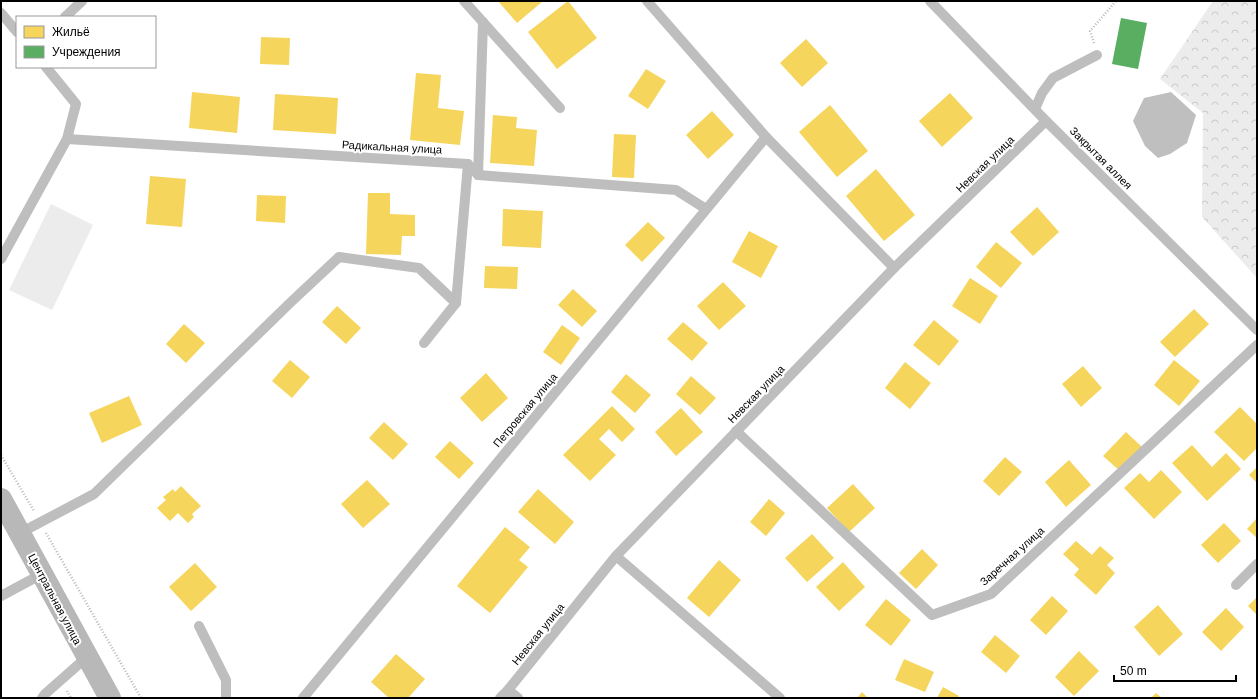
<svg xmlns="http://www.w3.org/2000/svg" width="1258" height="699" font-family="Arial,sans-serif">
<defs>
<pattern id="forest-crowns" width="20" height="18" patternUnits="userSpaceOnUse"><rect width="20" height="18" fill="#ececec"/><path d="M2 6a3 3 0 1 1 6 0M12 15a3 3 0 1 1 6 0" fill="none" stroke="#c9c9c9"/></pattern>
</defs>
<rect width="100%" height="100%" fill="#fff"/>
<polygon fill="#ececec" points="51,204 93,225 52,310 9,290"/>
<polygon fill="url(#forest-crowns)" points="1213,1 1257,1 1257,278 1202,217 1203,113 1160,79"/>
<polygon fill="#bfbfbf" points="1171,92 1196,115 1187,143 1170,154 1158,158 1145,146 1133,121 1144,98"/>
<g fill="#f6d55c">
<polygon points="498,1 543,1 517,23"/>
<polygon points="568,1 597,38 557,69 528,32"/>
<polygon points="261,37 290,38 289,65 260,64"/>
<polygon points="806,39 828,63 802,87 780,63"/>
<polygon points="646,69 666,81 648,109 628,96"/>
<polygon points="416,73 441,75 438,108 464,111 460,145 410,140"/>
<polygon points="192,92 240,97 237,133 189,128"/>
<polygon points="950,93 973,118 942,147 919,121"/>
<polygon points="275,94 338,98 336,134 273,130"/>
<polygon points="830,105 868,151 837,177 799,132"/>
<polygon points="712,111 734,135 708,159 686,135"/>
<polygon points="493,115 517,117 516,128 537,130 534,166 490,163"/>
<polygon points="614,134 636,135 634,178 612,177"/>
<polygon points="876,169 915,215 884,241 846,196"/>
<polygon points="150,176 186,179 182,227 146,224"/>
<polygon points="368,193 390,193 390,214 415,215 415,236 402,236 401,255 366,254"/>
<polygon points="257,195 286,196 285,223 256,221"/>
<polygon points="1037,207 1059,232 1033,256 1010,232"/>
<polygon points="503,209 543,211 541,248 502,246"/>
<polygon points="648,222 665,238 642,262 625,245"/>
<polygon points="749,231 778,246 761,278 732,262"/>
<polygon points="996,242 1022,263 1001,288 976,267"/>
<polygon points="485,266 518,267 517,289 484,288"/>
<polygon points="970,278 998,296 980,324 952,306"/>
<polygon points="723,282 746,306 719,330 697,306"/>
<polygon points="573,289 597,311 582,327 558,305"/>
<polygon points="337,306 361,328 346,344 322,322"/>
<polygon points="1194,309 1209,324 1175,357 1160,342"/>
<polygon points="934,320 959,341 939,366 913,345"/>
<polygon points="683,322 708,343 692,361 667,339"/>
<polygon points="184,324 205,343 186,363 166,344"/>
<polygon points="562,325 580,338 561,365 543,352"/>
<polygon points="290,360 310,377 292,398 272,381"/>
<polygon points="1174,360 1200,381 1179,406 1154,385"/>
<polygon points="905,362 931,383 910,409 885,388"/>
<polygon points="1083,366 1102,388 1081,407 1062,384"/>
<polygon points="486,373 508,398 482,422 460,398"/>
<polygon points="626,374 651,395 635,413 611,392"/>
<polygon points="691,376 716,398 700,415 676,394"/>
<polygon points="129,396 142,425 102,443 89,413"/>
<polygon points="612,406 635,429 622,442 609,429 599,439 616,455 590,481 563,455"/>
<polygon points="1240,407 1257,424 1257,448 1244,461 1214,432"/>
<polygon points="681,408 703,432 676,456 655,432"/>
<polygon points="384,422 408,444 393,460 369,438"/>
<polygon points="1126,432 1142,447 1120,471 1103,456"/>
<polygon points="450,441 474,463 459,479 435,457"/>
<polygon points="1192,445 1212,467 1226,453 1241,469 1207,501 1172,463"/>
<polygon points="1005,457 1022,472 999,496 983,481"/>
<polygon points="1069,460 1091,485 1066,507 1045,482"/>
<polygon points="1257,467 1257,483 1249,475"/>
<polygon points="1161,470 1182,492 1154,519 1124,488 1140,473 1149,482"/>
<polygon points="367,480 390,504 363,528 341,504"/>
<polygon points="853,484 875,508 849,532 827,508"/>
<polygon points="181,486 201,506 192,514 194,517 188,523 178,513 170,521 157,508 166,500 163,497 173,489 175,492"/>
<polygon points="538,489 574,522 555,544 518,512"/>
<polygon points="769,499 785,513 766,536 750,522"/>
<polygon points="1257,518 1257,538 1247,529"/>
<polygon points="1224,523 1241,541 1218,563 1201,545"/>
<polygon points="505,527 530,547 519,560 528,567 490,613 457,586"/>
<polygon points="812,534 834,558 807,582 785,558"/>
<polygon points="1076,541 1092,555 1100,546 1114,558 1107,565 1115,573 1096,595 1074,575 1079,569 1063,554"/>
<polygon points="922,549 938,565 916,589 899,573"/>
<polygon points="719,560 741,580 709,617 687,598"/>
<polygon points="843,562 865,587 839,611 816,587"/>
<polygon points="195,563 217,587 191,611 169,587"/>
<polygon points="1052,596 1068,611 1046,635 1030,620"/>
<polygon points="1257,597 1257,615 1248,606"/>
<polygon points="886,599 911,620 891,646 865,625"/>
<polygon points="1158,605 1183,634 1159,656 1134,627"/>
<polygon points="1226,608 1244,627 1221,651 1202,632"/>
<polygon points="995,635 1020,656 1006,673 981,652"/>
<polygon points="1079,651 1099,671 1074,696 1055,677"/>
<polygon points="396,654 425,679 408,698 389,698 371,682"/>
<polygon points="904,659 934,672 925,692 895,680"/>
<polygon points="943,687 959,696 957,698 937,698"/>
<polygon points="862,692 868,698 857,698"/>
<polygon points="1156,693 1162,698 1151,698"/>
</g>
<polygon fill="#5aae61" points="1121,18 1147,23 1138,69 1112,64"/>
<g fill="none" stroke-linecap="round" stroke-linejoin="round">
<g stroke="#b9b9b9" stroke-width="2.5" stroke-dasharray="1 2" stroke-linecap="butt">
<polyline points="1094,43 1090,31 1116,1"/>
<polyline points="1,455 34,511"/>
<polyline points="46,533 141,698"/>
<polyline points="67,691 71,698"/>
</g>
<g stroke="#bebebe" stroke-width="10">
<polyline points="464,1 560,108"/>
<polyline points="647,1 766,137 894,268"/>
<polyline points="930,1 1046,121 1257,330"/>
<polyline points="1,13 17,32"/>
<polyline points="65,17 82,1"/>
<polyline points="1035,109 1042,93 1053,78 1097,55"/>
<polyline points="67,139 468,164 478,175 676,190 706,209"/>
<polyline points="478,175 483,22"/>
<polyline points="1,259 67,139 76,104 46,67"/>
<polyline points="456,303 468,164"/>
<polyline points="736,431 932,615 991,594 1257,345"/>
<polyline points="20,533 94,494 291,302 339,257 419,268 456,303 424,343"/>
<polyline points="616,556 780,698"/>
<polyline points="1236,585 1257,564"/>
<polyline points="1,596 42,574"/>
<polyline points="199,626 226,680 226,698"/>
<polyline points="508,690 518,698"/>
<polyline points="42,698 45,694 87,657"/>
<polyline points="303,698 766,137"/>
<polyline points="500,698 508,690 616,556 894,268 1046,121"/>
</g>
<polyline stroke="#b8b8b8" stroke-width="22" points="1,499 110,698"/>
</g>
<g text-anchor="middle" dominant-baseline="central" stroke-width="4" stroke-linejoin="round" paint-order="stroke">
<g font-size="11" fill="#000" stroke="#fff">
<text transform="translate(392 147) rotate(3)">Радикальная улица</text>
<text transform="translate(1101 158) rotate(45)">Закрытая аллея</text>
<text transform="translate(985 164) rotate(-44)">Невская улица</text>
<text transform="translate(756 394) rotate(-46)">Невская улица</text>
<text transform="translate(525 410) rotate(-50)">Петровская улица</text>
<text transform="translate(1012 556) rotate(-42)">Заречная улица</text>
<text transform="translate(55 599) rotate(62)">Центральная улица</text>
<text transform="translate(538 634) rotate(-51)">Невская улица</text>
</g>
</g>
<rect width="1258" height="699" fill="none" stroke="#000000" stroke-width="4"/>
<rect x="16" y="16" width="140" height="52" fill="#ffffff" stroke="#999999"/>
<rect x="24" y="26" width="20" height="12" fill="#f6d55c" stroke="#999999"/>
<text x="52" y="36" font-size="12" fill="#000000">Жильё</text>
<rect x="24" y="46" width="20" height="12" fill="#5aae61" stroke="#999999"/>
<text x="52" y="56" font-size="12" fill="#000000">Учреждения</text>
<path d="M1114 675v6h122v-6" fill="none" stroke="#000000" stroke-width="2"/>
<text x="1120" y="675" font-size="12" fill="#000000" stroke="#ffffff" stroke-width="3" paint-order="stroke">50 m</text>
</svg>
